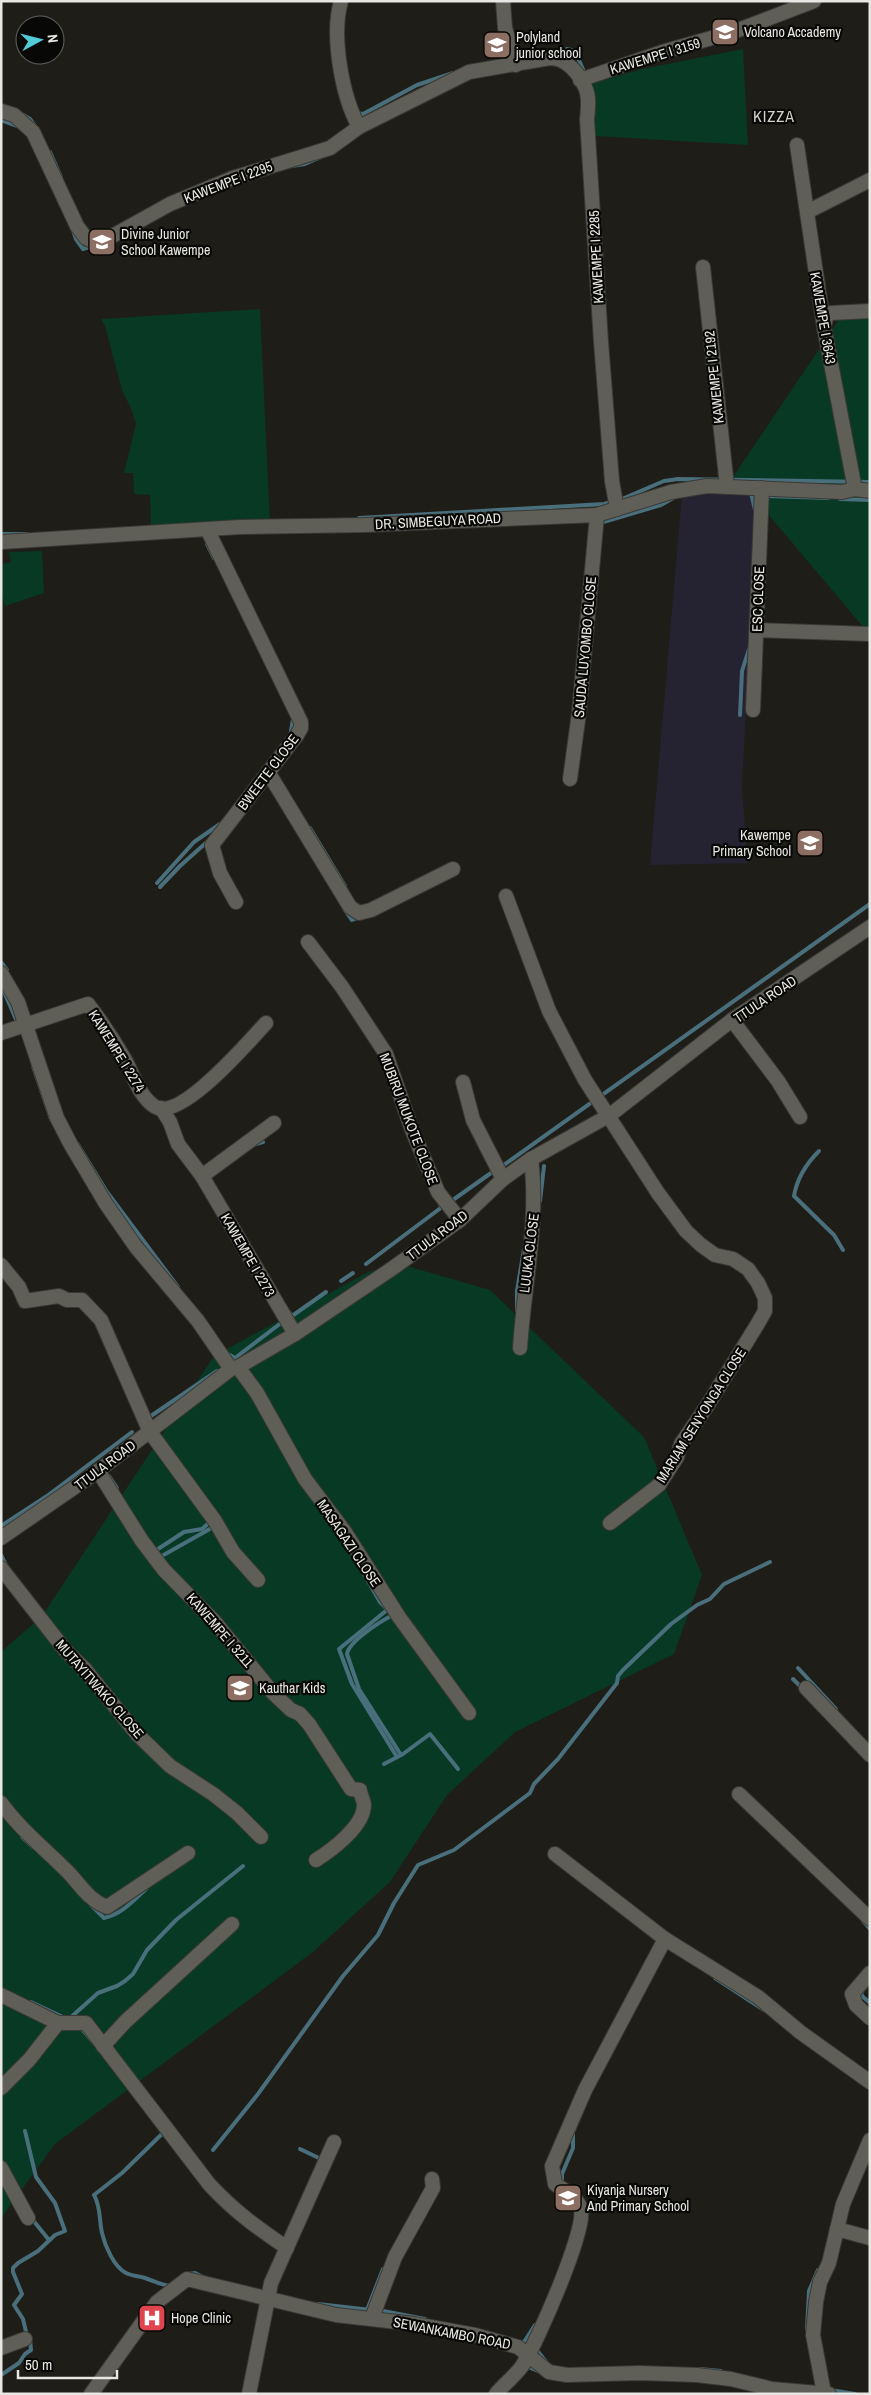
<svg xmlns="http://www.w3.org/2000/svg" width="871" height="2395" font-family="'Archivo Narrow',sans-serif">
<rect width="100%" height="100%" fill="#1f1d17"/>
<polygon fill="#252232" points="682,494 751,494 755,515 753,567 742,788 748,863 650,865"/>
<g fill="#073925">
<polygon points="743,49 748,145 595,136 593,83 642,69"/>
<polygon points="870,301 870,635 746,488 733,477 840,318"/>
<polygon points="260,309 270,522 151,528 150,495 134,494 133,473 124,473 136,424 131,408 123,393 105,326 101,319"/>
<polygon points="42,551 44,593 5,606 1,591 1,554 3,564 11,562 9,552"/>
<polygon points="407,1266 490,1290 644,1437 702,1575 674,1654 515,1732 447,1795 390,1882 313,1952 55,2144 1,2218 1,1652 42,1616 214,1356 370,1271"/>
</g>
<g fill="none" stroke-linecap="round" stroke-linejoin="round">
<g stroke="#496f7c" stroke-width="4">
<polyline points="554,54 567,49 575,51 585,74"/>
<polyline points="20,113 30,119 35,126"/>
<polyline points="357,113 363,114 417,85 453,73"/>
<polyline points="1,120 20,127"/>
<polyline points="50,152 61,177"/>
<polyline points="292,166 305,164 321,157"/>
<polyline points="73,230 76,239 83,249 92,246"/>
<polyline points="751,493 755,510"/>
<polyline points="619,496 622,499 664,481 678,479 870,482"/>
<polyline points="765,496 828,498"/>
<polyline points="840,499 870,500"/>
<polyline points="359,518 604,504 611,502 611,499"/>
<polyline points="600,523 661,505 675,497"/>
<polyline points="1,534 27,534"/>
<polyline points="207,544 214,558"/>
<polyline points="740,715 742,671 749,649"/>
<polyline points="290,737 293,719"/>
<polyline points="310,828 345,886"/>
<polyline points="157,883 194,842 220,824"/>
<polyline points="160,887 180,866 208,841"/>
<polyline points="345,910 352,920 360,917"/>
<polyline points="1,962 7,970"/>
<polyline points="2,987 18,1024"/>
<polyline points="33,1066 51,1119"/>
<polyline points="77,1143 107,1192 178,1287"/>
<polyline points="253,1145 263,1142"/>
<path d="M819,1151C806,1164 797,1178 794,1196L834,1235L843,1250"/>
<polyline points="501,1167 870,904"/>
<polyline points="540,1201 544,1166"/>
<polyline points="450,1202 491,1173"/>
<polyline points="366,1264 442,1207 440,1205"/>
<polyline points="341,1281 353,1273"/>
<polyline points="517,1311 517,1291 524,1249"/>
<polyline points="289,1312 292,1316 326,1292"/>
<polyline points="226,1353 235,1358 285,1320"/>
<polyline points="148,1418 217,1371"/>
<polyline points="109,1476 117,1488"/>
<polyline points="1,1526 47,1496 132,1432"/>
<polyline points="155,1551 184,1532 202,1529 211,1521"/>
<polyline points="1,1555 6,1565"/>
<polyline points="160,1557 215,1526"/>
<polyline points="364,1574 380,1602 388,1610"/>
<polyline points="387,1610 339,1649 352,1684 397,1757"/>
<path d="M393,1615C381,1621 349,1641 347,1654L359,1689L401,1755"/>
<polyline points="72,1665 87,1682"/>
<polyline points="798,1668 836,1709"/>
<polyline points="793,1679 803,1689"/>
<polyline points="384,1764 403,1754 430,1734 458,1769"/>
<polyline points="22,1837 33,1847"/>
<path d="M91,1905L104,1918C122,1914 133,1901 146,1889"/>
<polyline points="863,1921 870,1929"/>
<polyline points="715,1978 764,2010"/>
<polyline points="861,1989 862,1996 870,2003"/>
<polyline points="31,2002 65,2018"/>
<polyline points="70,2018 98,1993 117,1986 125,1981 133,1974 147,1950 176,1920 243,1866"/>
<polyline points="81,2028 93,2042"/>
<polyline points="25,2131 36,2177 55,2203 65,2231 55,2235 38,2251 18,2263 13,2268 13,2272 22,2294 14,2305 23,2319 27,2336"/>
<path d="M165,2131L122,2173L94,2195C101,2207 99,2220 102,2233C105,2246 114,2267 126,2273C132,2276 138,2276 145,2278C154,2281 161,2285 171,2286"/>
<polyline points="300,2149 323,2160"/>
<polyline points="213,2150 258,2094 343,1976 378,1935 394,1903 418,1865 454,1850 530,1793 534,1784 558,1759 617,1683 618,1676 623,1670 671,1624 697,1605 710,1599 724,1584 770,1562"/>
<polyline points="562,2184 562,2174 573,2148 573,2131"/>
<polyline points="32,2219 49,2240"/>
<polyline points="189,2274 195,2273 203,2277"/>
<polyline points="318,2304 371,2310"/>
<polyline points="367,2310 383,2269"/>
<polyline points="378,2310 425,2319"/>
<polyline points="807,2329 809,2291 818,2270"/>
<polyline points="519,2342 524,2342 535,2325"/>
<polyline points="536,2349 547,2363"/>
<polyline points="526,2366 540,2372"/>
<polyline points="700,2369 721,2371"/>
<polyline points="1,2375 19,2363 25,2354 31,2350 30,2339"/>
<polyline points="831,2390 855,2394"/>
</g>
<defs>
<g id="minor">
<path d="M341,1C331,36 342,96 359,127"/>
<polyline points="503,1 505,28 516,65"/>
<polyline points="580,80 662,52 733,32 814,1"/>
<path d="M1,111L14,115L33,132L77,226L86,238L98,244L170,204L233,178L330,148L359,127L469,72L550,58C566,58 579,73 585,87C590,97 588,109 587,119L601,342L612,481L617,509"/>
<polyline points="797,145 824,327 855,489"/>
<polyline points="807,212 870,180"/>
<polyline points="703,267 727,486"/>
<polyline points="824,326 827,314 831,313 870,311"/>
<polyline points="208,531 301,722 301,728 297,735 212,845 220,873 236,902"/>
<polyline points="1,542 240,527 365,525 597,515 671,492 707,486 842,492 855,489 870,491"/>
<polyline points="757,630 870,634"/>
<polyline points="753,710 762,488"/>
<polyline points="268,772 350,907 359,913 371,910 453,869"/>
<polyline points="570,779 579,713 597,515"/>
<polyline points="506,896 549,1011 585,1080 658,1193 686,1231 701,1245 715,1255 733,1259 748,1269 758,1283 765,1298 765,1311 757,1325 707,1406 681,1444 677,1457 659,1485 610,1523"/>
<polyline points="308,942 342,987 386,1054 412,1130 438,1192 460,1220"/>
<polyline points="1,973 18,1002 57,1118 71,1145 106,1204 136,1247 198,1321 231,1369"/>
<polyline points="732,1020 778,1081 800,1117"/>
<path d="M1,1033L88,1004C101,1021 113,1039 124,1058C133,1073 138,1095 154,1106C179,1124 250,1040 266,1023"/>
<polyline points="463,1082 473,1120 503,1179"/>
<polyline points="161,1108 170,1122 178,1144 202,1176 295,1334"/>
<polyline points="202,1176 274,1123"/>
<polyline points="1,1265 19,1287 25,1301 59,1296 67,1300 82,1300 101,1320 150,1432 215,1521 233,1552 258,1580"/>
<path d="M520,1348C524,1285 539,1222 531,1159"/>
<polyline points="238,1367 257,1393 305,1479 345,1532 399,1617 469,1713"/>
<path d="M98,1471L142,1541L164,1570L215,1622L273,1693L291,1710L300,1714L309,1724L351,1789L360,1790C360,1795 364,1800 364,1805C364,1826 332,1850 316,1860"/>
<polyline points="1,1538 98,1471 231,1369 238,1367 295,1334 390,1270 460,1220 503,1179 531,1159 610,1115 732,1020 870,927"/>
<polyline points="1,1568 65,1650 84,1668 137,1734 170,1766 213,1794 237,1813 261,1837"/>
<polyline points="806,1688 870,1755"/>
<polyline points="739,1794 870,1919"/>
<path d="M1,1803C20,1829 44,1848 67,1871C80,1884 88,1900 107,1907L188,1853"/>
<polyline points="555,1854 665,1939 758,1997 800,2032 870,2082"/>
<polyline points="870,1973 852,1994 856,2005 870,2018"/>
<path d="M1,1995L58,2023H86L209,2184C234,2211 256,2227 287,2248"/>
<polyline points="103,2046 125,2022 232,1924"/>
<polyline points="1,2088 29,2060 58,2023"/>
<polyline points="1,2168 28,2218"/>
<polyline points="837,2229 870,2238"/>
<polyline points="372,2318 395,2257 433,2188 432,2179"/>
<polyline points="1,2348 25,2339"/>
<polyline points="824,2393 813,2335 816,2302 820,2282 829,2263 843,2204 870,2140"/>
<polyline points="91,2394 157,2302 187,2279 336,2315 415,2324 475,2335 518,2347 549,2372 567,2375 640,2373 697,2375 731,2379 772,2389 829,2394"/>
<polyline points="249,2394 271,2283 334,2142"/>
<path d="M496,2394C504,2384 515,2376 522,2366C536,2345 586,2231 581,2210C578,2197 565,2191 555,2184L552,2166L585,2090L665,1939"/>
</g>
</defs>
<use href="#minor" stroke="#3a3935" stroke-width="16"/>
<use href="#minor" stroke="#605f57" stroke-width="14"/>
</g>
<defs>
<symbol id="school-square" viewBox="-11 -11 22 22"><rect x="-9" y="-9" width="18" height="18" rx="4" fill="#8d6e63" stroke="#080806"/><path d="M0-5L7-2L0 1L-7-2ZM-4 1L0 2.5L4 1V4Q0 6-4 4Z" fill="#fff"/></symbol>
<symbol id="hospital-square" viewBox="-11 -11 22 22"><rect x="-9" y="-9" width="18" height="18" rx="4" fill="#e0444e" stroke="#080806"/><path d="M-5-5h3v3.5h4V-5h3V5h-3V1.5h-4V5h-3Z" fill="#fff"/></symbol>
</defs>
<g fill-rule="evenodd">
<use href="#school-square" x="709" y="16" width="32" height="32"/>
<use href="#school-square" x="481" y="29" width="32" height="32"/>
<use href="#school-square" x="86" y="226" width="32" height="32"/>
<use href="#school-square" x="794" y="827" width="32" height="32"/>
<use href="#school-square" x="224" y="1672" width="32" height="32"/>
<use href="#school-square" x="552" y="2182" width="32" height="32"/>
<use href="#hospital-square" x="136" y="2302" width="32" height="32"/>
</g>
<g text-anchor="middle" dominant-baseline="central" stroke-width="4.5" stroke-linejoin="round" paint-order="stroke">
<g font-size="14" fill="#e8e7e3" stroke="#080806" text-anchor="start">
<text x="744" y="32">Volcano Accademy</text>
<text x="516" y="37">Polyland<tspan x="516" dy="16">junior school</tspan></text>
<text x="121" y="234">Divine Junior<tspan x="121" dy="16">School Kawempe</tspan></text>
<text x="791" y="835" text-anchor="end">Kawempe<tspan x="791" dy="16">Primary School</tspan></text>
<text x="259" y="1688">Kauthar Kids</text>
<text x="587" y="2190">Kiyanja Nursery<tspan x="587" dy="16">And Primary School</tspan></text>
<text x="171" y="2318">Hope Clinic</text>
</g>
<g font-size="14" fill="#e8e7e3" stroke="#080806">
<text transform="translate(655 56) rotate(-17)">KAWEMPE I 3159</text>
<text transform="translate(228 182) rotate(-21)">KAWEMPE I 2295</text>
<text transform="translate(596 257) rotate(-93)">KAWEMPE I 2285</text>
<text transform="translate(823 318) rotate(80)">KAWEMPE I 3643</text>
<text transform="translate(714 377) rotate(-96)">KAWEMPE I 2192</text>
<text transform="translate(438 521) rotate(-3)">DR. SIMBEGUYA ROAD</text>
<text transform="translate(758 599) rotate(-88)">ESC CLOSE</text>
<text transform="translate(585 647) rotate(-85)">SAUDA LUYOMBO CLOSE</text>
<text transform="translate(268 772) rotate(-53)">BWEETE CLOSE</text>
<text transform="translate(765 999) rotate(-34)">TTULA ROAD</text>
<text transform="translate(117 1051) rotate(58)">KAWEMPE I 2274</text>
<text transform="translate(409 1119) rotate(69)">MUBIRU MUKOTE CLOSE</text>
<text transform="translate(437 1235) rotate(-37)">TTULA ROAD</text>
<text transform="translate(529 1253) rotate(-83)">LUUKA CLOSE</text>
<text transform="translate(248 1255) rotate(60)">KAWEMPE I 2273</text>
<text transform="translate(701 1415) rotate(-58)">MARIAM SENYONGA CLOSE</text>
<text transform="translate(105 1465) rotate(-37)">TTULA ROAD</text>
<text transform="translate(349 1543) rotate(56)">MASAGAZI CLOSE</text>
<text transform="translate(220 1630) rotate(49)">KAWEMPE I 3211</text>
<text transform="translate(100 1689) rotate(49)">MUTAYITWAKO CLOSE</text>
<text transform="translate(452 2333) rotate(11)">SEWANKAMBO ROAD</text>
</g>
<g font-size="16" letter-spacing="1" fill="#d2d0c8" stroke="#080806">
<text x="774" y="116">KIZZA</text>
</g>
</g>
<rect width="871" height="2395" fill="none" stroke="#e8e7e3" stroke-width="5"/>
<g transform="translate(40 40) rotate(83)"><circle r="24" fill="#080806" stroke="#62615e"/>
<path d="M0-4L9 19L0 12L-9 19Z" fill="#52cbd7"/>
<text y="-8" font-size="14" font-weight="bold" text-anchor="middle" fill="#e8e7e3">N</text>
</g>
<path d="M18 2370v8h99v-8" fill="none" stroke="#e8e7e3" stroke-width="2.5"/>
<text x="25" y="2370" font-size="15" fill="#e8e7e3" stroke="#080806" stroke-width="4" paint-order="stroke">50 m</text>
</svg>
